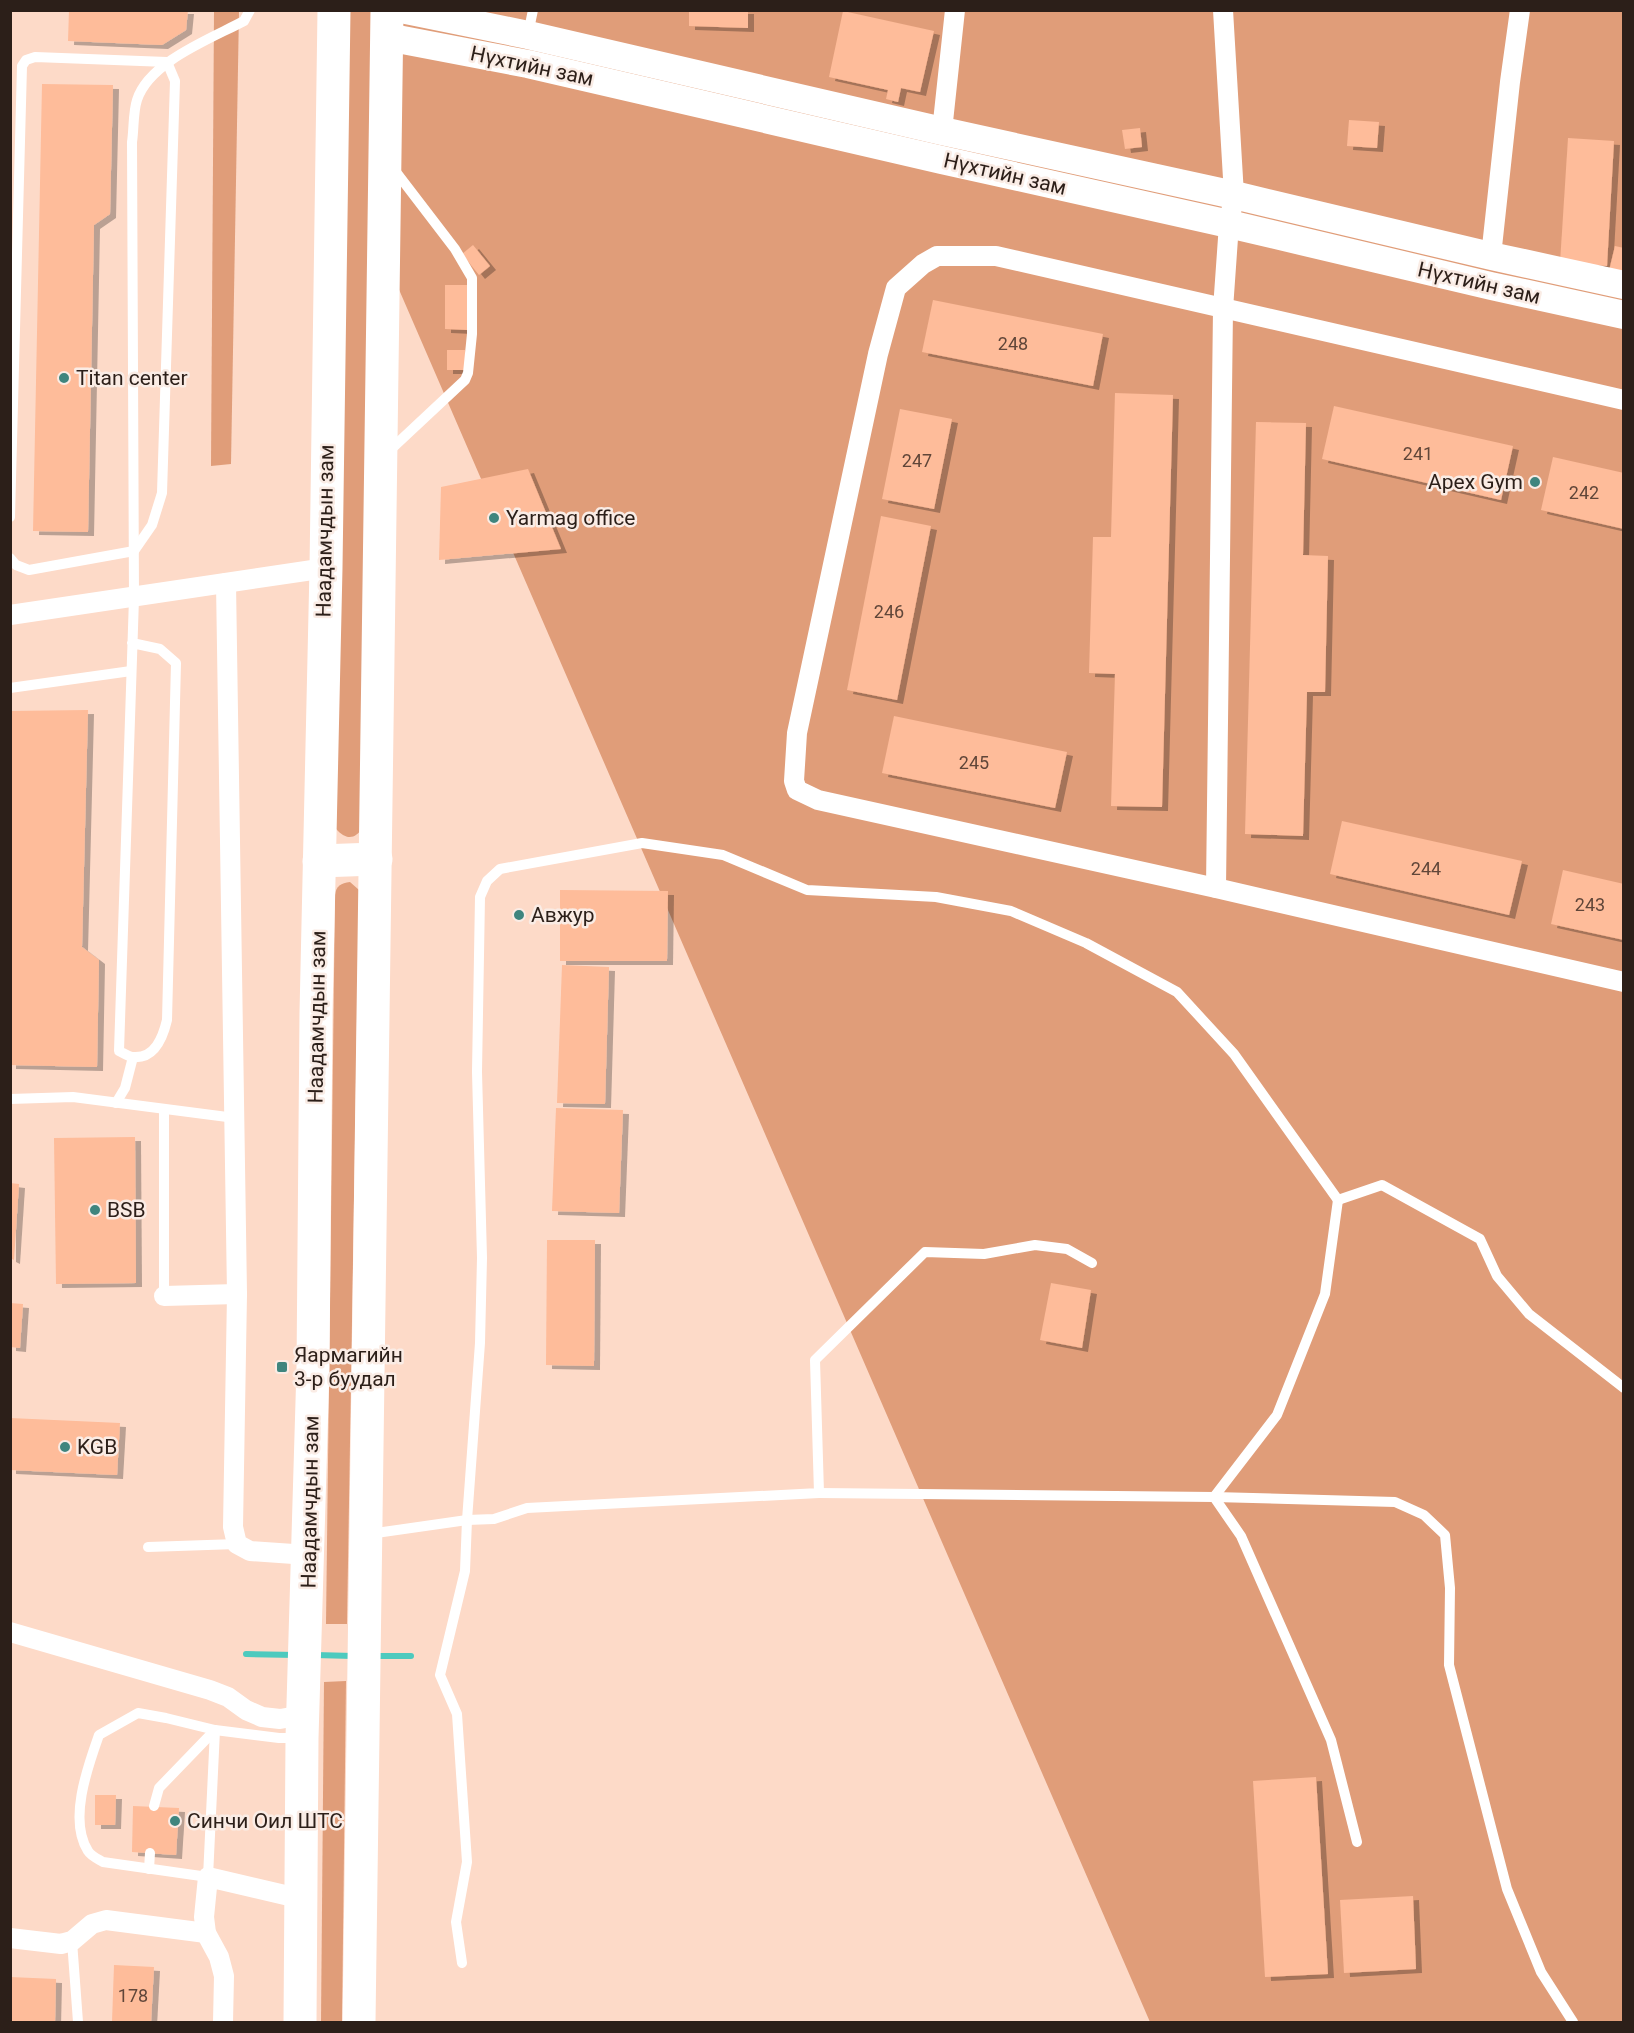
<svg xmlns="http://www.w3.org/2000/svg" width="1634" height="2033" font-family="Roboto,sans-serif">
<defs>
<filter id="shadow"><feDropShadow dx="6" dy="4" stdDeviation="0" flood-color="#0004"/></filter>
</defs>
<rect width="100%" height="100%" fill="#fddac8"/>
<g fill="#e09d79">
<polygon points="214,11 239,11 231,464 211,466"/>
<path d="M349,11H1623V2022H1150L371,225L363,827C355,840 346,840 336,829Z"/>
<path d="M350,882L359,890V896L347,1624H326L335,895C336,886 341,883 350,882Z"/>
<polygon points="346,1681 342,2022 321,2022 324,1682"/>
</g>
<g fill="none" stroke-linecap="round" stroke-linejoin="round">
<g stroke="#4dcabe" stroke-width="6">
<polyline points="246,1654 296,1655"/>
<polyline points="315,1655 353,1656"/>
<polyline points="372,1656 411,1656"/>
</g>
</g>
<g fill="#febc9a" filter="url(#shadow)">
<polygon points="69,10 188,10 186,30 162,45 68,41"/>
<polygon points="689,10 748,10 748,28 689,26"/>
<polygon points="843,11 934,31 920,92 901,88 898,102 886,99 888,90 829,77"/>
<polygon points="42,84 113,85 110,214 94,225 88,532 33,531"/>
<polygon points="1349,120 1379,122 1377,148 1347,146"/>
<polygon points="1140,128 1142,147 1125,149 1122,130"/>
<polygon points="1568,138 1614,141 1607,266 1560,263"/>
<polygon points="473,245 490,266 479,275 462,254"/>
<polygon points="1615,246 1624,248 1624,279 1608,275"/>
<polygon points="445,285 468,285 467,330 445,329"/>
<polygon points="933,300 1103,334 1093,386 922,352"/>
<polygon points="447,350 465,350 466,370 447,370"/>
<polygon points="1115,393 1173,395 1162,807 1111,806 1115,674 1089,673 1093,537 1111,537"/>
<polygon points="1334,406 1513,446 1501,500 1322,459"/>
<polygon points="900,409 952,419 934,509 882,499"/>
<polygon points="1256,422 1306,423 1303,555 1328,556 1325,692 1307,692 1303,836 1245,834"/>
<polygon points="1553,457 1624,473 1624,529 1541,510"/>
<polygon points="528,469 561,549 439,560 441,487"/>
<polygon points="881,516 931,526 897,700 847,690"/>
<polygon points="88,710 82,947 99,960 97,1067 10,1065 10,711"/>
<polygon points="894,716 1067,752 1055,808 882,773"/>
<polygon points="1342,821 1522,861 1509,915 1330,874"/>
<polygon points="1563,870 1624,884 1624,940 1551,924"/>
<polygon points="560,890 668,891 667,961 560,961"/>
<polygon points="562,965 609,967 605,1104 557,1103"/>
<polygon points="556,1108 623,1110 619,1213 552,1211"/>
<polygon points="135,1137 136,1283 56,1284 54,1138"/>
<polygon points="10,1183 19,1184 14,1260 10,1258"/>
<polygon points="547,1240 595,1240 594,1366 546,1365"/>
<polygon points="1051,1283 1091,1290 1082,1348 1040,1340"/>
<polygon points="10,1303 23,1304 20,1348 10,1347"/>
<polygon points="10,1418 120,1423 117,1475 10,1470"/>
<polygon points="1316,1777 1328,1974 1265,1977 1253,1781"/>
<polygon points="95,1795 116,1795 115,1825 95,1825"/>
<polygon points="133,1806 179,1808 176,1855 132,1852"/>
<polygon points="1413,1896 1416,1969 1344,1973 1340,1900"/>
<polygon points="114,1965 154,1967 151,2022 112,2022"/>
<polygon points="10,1977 56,1979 55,2022 10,2022"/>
</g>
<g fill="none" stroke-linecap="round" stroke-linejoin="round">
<g stroke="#fff" stroke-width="10">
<polyline points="528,34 533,10"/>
<polyline points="388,452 465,380 468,373 472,334 472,278 455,249 393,168"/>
<polyline points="10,517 22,66 26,60 35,57 167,62"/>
<polyline points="10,558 16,565 29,570 134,551 152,525 162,493 175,81 167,62"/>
<path d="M132,643L160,649L176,663L167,1020C163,1037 155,1059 133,1057C129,1057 123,1053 119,1051L134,598L132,142C134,129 133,112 137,100C149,62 210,39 244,21L250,10"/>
<polyline points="10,688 131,671"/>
<polyline points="10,1099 73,1097 235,1118"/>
<polyline points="116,1103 125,1088 133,1057"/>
<polyline points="164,1296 164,1109"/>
<polyline points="819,1493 1214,1497 1277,1415 1325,1294 1338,1200"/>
<polyline points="1214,1497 1395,1502 1424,1515 1445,1535 1450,1588 1449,1665 1507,1889 1541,1972 1573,2022"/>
<polyline points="1214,1497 1241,1536 1331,1740 1357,1842"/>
<polyline points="369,1534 467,1520 494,1519 527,1508 819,1493 815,1360 925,1252 984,1254 1035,1245 1067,1249 1092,1263"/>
<polyline points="148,1547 237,1544"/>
<path d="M138,1713L166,1718L215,1730L208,1877L103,1862C98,1859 91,1856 88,1851C68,1820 88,1766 99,1735Z"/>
<polyline points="154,1806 159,1788 215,1730 279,1738 299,1738"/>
<polyline points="149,1869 150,1853"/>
<polyline points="72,1941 78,2022"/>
<polyline points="462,1963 456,1922 467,1862 457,1714 440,1675 465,1571 467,1520 480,1343 482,1258 477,1072 480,897 487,881 500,869 642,843 723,855 807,890 936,897 1011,911 1086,943 1177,992 1234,1054 1338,1200 1382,1185 1480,1239 1497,1276 1529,1314 1624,1388"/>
</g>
<g stroke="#fff" stroke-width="20">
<polyline points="942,131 955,10"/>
<polyline points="1491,256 1510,82 1520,10"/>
<polyline points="1624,400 996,256 937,256 923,264 896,288 878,354 797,733 794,781 797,790 818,800 1216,888 1624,982"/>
<polyline points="226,583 237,1294 233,1527 237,1544 250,1551 308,1555"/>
<polyline points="10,615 326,568"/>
<polyline points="1216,888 1223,309 1229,224 1234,195 1223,10"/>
<polyline points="164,1296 237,1294"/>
<polyline points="10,1632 210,1690 228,1697 246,1710 262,1717 280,1719 303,1715"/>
<polyline points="10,1938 61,1944 72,1941 92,1924 106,1920 206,1933"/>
<polyline points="223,2022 224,1976 219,1957 206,1933 204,1917 208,1877 302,1899"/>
</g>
<g stroke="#fff" stroke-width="28">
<polyline points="406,10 528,35 942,131 1234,195 1491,256 1624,285"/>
<polyline points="387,37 528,64 942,160 1229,224 1491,286 1624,315"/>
</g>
<g stroke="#fff" stroke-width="33">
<polyline points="319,861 376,859"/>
<polyline points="300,2022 302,1738 313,1368 316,1013 326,568 334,10"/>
<polyline points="359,2022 387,10"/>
</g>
</g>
<g fill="#3f857e" stroke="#faece5" stroke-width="2">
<circle cx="64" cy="378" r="6"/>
<circle cx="1535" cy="482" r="6"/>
<circle cx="494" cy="518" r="6"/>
<circle cx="519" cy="915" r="6"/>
<circle cx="95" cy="1210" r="6"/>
<rect x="276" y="1361" width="12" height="12" rx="3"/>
<circle cx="65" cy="1447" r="6"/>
<circle cx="175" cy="1821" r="6"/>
</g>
<g text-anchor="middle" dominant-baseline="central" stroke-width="5" stroke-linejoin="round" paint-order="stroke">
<g font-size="18" fill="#604639">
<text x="1013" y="343">248</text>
<text x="1418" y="453">241</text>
<text x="917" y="460">247</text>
<text x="1584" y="492">242</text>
<text x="889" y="611">246</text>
<text x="974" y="762">245</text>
<text x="1426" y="868">244</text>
<text x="1590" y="904">243</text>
<text x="133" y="1995">178</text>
</g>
<g font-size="21" fill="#2c1f19" stroke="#faece5">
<text transform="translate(532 66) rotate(12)">Нүхтийн зам</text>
<text transform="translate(1005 174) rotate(13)">Нүхтийн зам</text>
<text transform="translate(1479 283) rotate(13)">Нүхтийн зам</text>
<text transform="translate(325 531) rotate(-89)">Наадамчдын зам</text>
<text transform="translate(317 1017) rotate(-89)">Наадамчдын зам</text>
<text transform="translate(310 1502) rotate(-89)">Наадамчдын зам</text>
</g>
<g font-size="21" fill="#2c1f19" stroke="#faece5" text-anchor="start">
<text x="76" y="378">Titan center</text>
<text x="1523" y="482" text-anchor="end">Apex Gym</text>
<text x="506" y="518">Yarmag office</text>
<text x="531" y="915">Авжур</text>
<text x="107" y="1210">BSB</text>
<text x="294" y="1355">Яармагийн<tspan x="294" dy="24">3-р буудал</tspan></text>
<text x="77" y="1447">KGB</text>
<text x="187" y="1821">Синчи Оил ШТС</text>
</g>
</g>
<rect width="1634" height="2033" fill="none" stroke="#2c1f19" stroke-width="24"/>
</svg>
